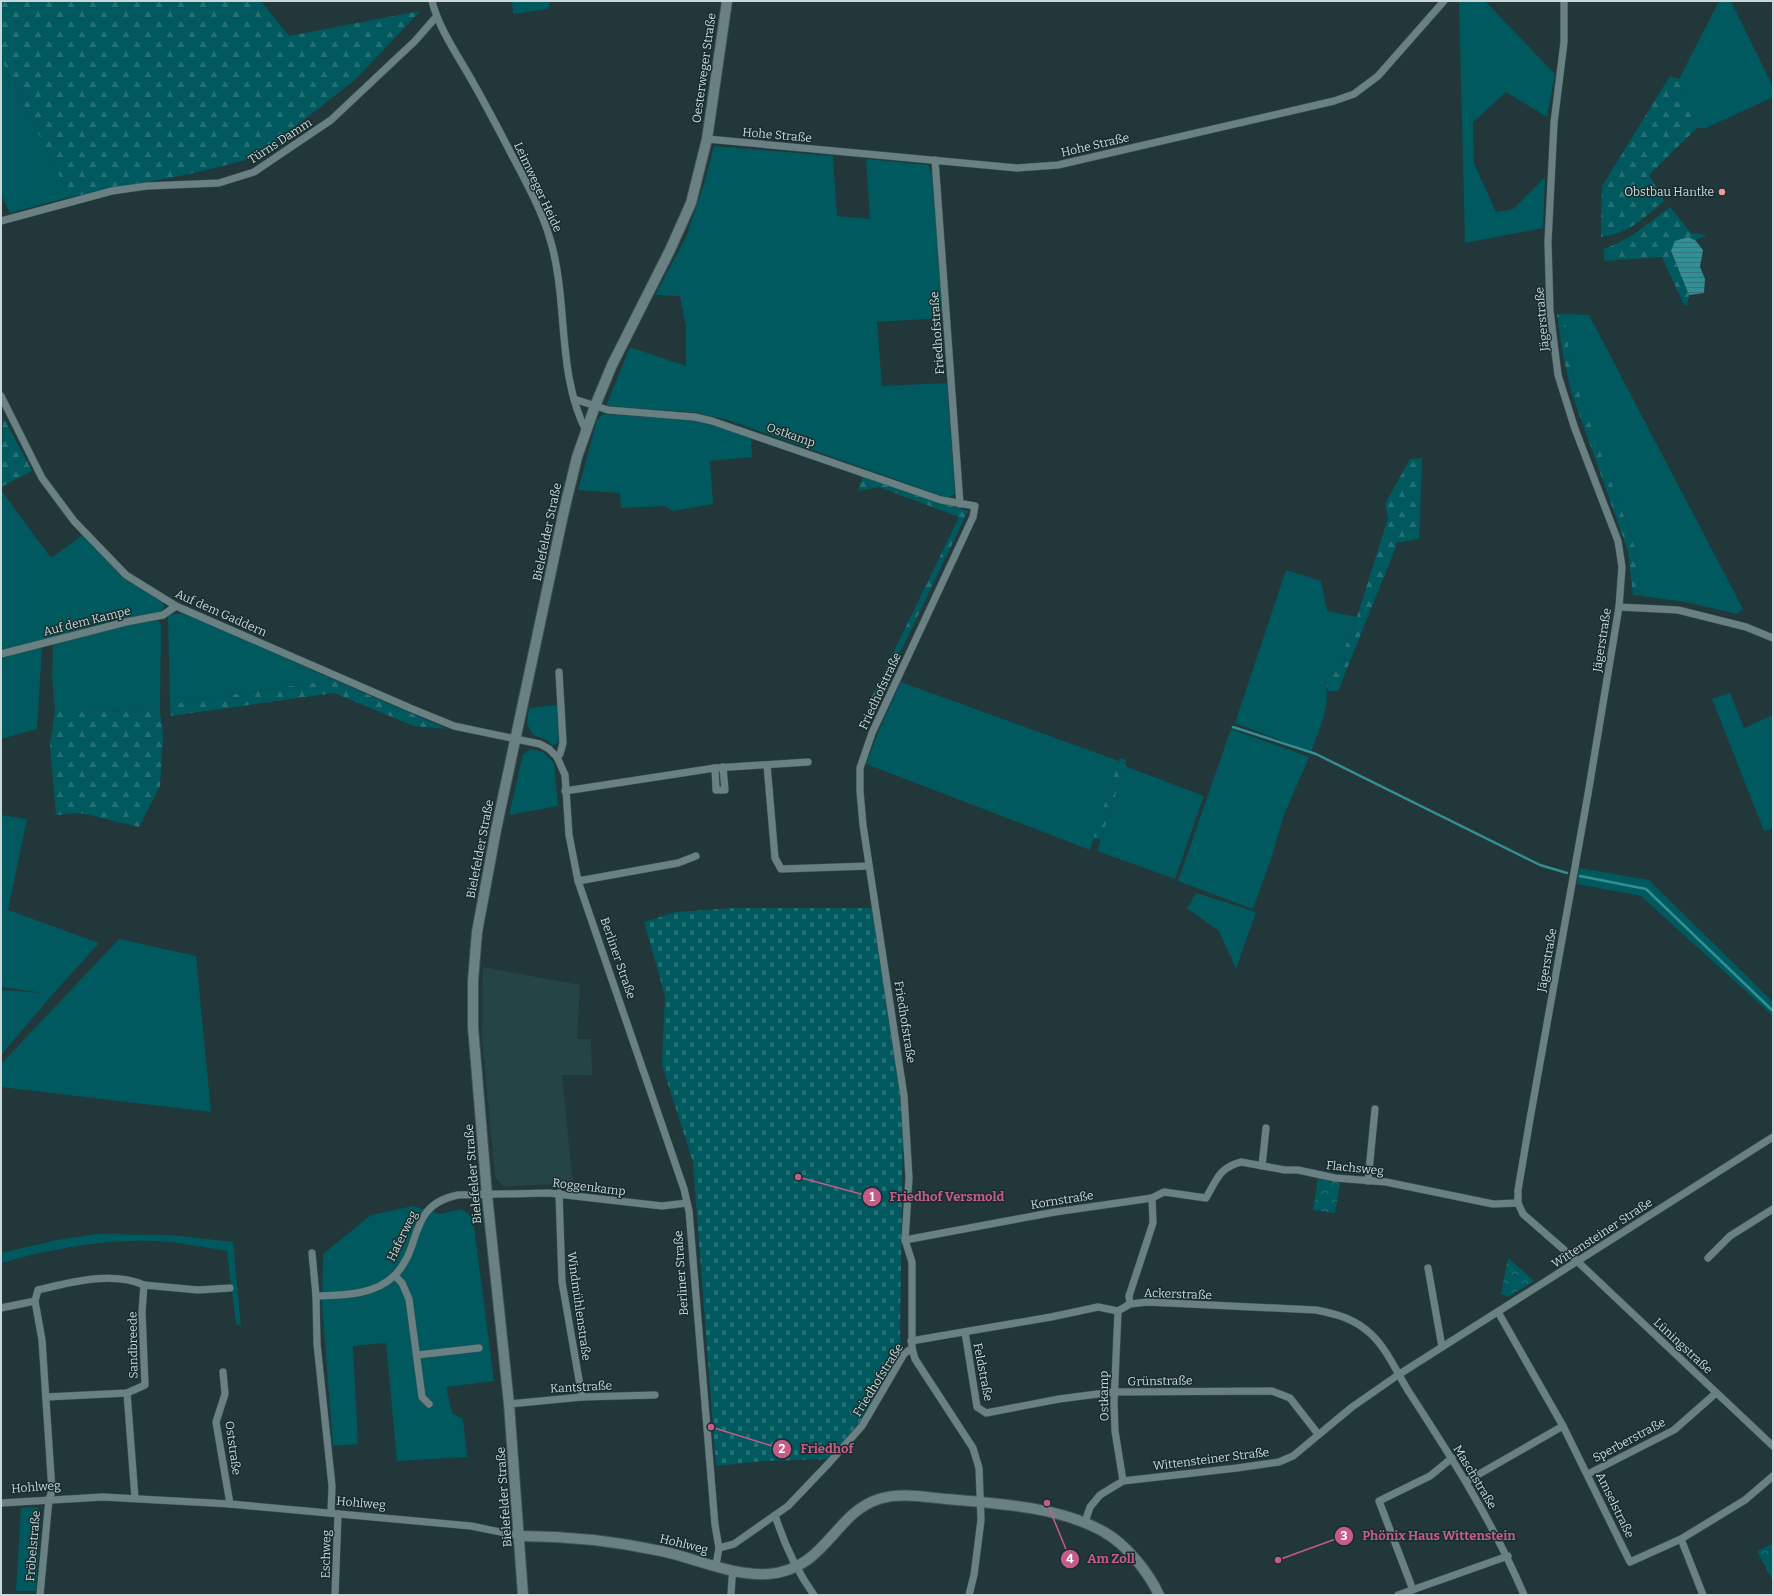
<svg xmlns="http://www.w3.org/2000/svg" width="1774" height="1596" font-family="Bitter,serif">
<defs>
<pattern id="forest-firs" width="22" height="20" patternUnits="userSpaceOnUse"><rect width="22" height="20" fill="#00595e"/><path d="M5 1l3.5 6h-7zM16 11l3.5 6h-7z" fill="#247074"/></pattern>
<pattern id="cemetery-stones" width="16" height="16" patternUnits="userSpaceOnUse"><rect width="16" height="16" fill="#00595e"/><path d="M2 7V4a2 2 0 0 1 4 0v3zM10 15v-3a2 2 0 0 1 4 0v3z" fill="#247074"/></pattern>
<pattern id="park-crowns" width="20" height="18" patternUnits="userSpaceOnUse"><rect width="20" height="18" fill="#00595e"/><path d="M2 6a3 3 0 1 1 6 0M12 15a3 3 0 1 1 6 0" fill="none" stroke="#247074"/></pattern>
<pattern id="water-rules" width="6" height="5" patternUnits="userSpaceOnUse"><rect width="6" height="5" fill="#329095"/><path d="M0 2.5h6" fill="none" stroke="#367478"/></pattern>
</defs>
<rect width="100%" height="100%" fill="#213739"/>
<polygon fill="#254446" points="483,967 580,985 577,1039 591,1039 592,1075 562,1075 573,1184 503,1186 495,1177 482,1036"/>
<g fill="#00595e">
<polygon points="512,1 550,1 548,9 513,14"/>
<polygon points="1459,1 1485,1 1555,74 1547,117 1506,92 1473,122 1474,163 1496,212 1513,209 1545,177 1543,228 1465,243"/>
<polygon points="1719,1 1731,1 1773,87 1773,97 1706,128 1697,128 1679,79"/>
<polygon points="1,59 70,197 10,213 1,195"/>
<polygon points="714,146 833,156 837,216 870,219 866,159 928,165 932,172 944,318 877,322 882,386 947,383 955,494 948,498 728,420 692,412 606,406 630,347 686,366 686,328 680,296 655,295 686,237 704,184"/>
<polygon points="1564,314 1589,315 1743,609 1737,614 1685,602 1641,596 1636,550 1572,373"/>
<polygon points="603,414 692,420 751,436 752,457 710,461 713,504 673,511 664,506 621,508 620,493 578,490 597,420"/>
<polygon points="1,490 51,558 83,535 123,578 162,601 164,607 160,613 111,621 1,651"/>
<path d="M1286,570L1321,581L1327,611L1357,617L1336,670L1325,677C1331,705 1321,725 1311,752L1235,723Z"/>
<polygon points="186,613 325,676 317,682 170,704 168,615"/>
<polygon points="157,620 161,624 160,711 55,710 52,678 53,645 116,627"/>
<polygon points="42,647 37,729 1,739 1,658"/>
<polygon points="901,682 1119,761 1090,850 866,764 878,732"/>
<polygon points="1730,693 1744,728 1773,715 1773,828 1764,831 1712,699"/>
<polygon points="557,705 559,742 553,746 547,740 533,735 527,724 529,708"/>
<polygon points="1231,729 1309,757 1284,815 1272,856 1253,909 1178,881"/>
<polygon points="531,749 543,752 554,763 558,806 509,815 523,754"/>
<polygon points="1125,766 1204,796 1175,879 1097,851"/>
<polygon points="1,815 27,819 8,910 99,943 53,994 1,1055 1,990 44,993 1,987"/>
<polygon points="1579,868 1649,880 1773,1002 1773,1016 1641,896 1577,884"/>
<polygon points="1196,893 1256,912 1236,969 1219,931 1187,908"/>
<polygon points="119,939 196,956 211,1112 1,1087 1,1064"/>
<polygon points="413,1206 440,1214 462,1209 473,1218 494,1381 446,1387 452,1413 463,1419 467,1457 397,1461 386,1343 353,1346 358,1444 333,1446 322,1305 323,1254 371,1215"/>
<path d="M97,1234L170,1235L233,1242L241,1326L236,1324L227,1251C208,1248 188,1244 169,1242C114,1237 54,1248 1,1263V1253L57,1240Z"/>
<polygon points="37,1507 41,1513 36,1591 16,1591 21,1508"/>
</g>
<g fill="url(#forest-firs)">
<polygon points="1,1 261,1 289,36 420,11 356,79 255,158 190,174 70,197 1,59"/>
<path d="M1670,76L1679,79L1697,128L1649,175L1664,201C1642,219 1630,233 1601,237L1602,186Z"/>
<path d="M1670,207L1691,233L1707,235L1695,240L1688,237L1671,251L1689,296L1687,305H1684L1662,257L1604,261V249C1629,240 1649,223 1670,207Z"/>
<polygon points="1557,314 1564,314 1572,373 1636,550 1641,596 1633,595 1628,551 1571,391 1563,356"/>
<polygon points="3,417 32,471 1,487"/>
<polygon points="1422,458 1419,539 1396,543 1396,547 1338,691 1328,691 1325,677 1336,670 1357,617 1388,518 1385,504 1410,459"/>
<polygon points="863,476 968,511 876,703 867,707 959,517 879,487 858,491"/>
<polygon points="325,676 447,729 414,726 334,693 171,716 170,704 317,682"/>
<polygon points="55,710 160,711 163,736 160,786 139,827 80,813 56,815 50,745"/>
<polygon points="1120,758 1126,760 1125,766 1101,839 1093,839"/>
</g>
<polygon fill="url(#cemetery-stones)" points="734,908 872,908 901,1098 903,1135 900,1336 902,1347 898,1358 866,1415 829,1459 764,1461 716,1466 693,1162 662,1065 665,996 644,922 676,912"/>
<g fill="url(#park-crowns)">
<polygon points="1318,1179 1340,1183 1335,1213 1313,1210"/>
<polygon points="1508,1258 1534,1281 1508,1297 1501,1294"/>
<polygon points="1773,1544 1773,1581 1757,1551"/>
</g>
<polygon fill="url(#water-rules)" points="1688,237 1695,240 1703,250 1700,267 1705,279 1704,293 1689,295 1671,251 1675,241"/>
<g fill="none" stroke-linecap="round" stroke-linejoin="round">
<g stroke="#329095" stroke-width="2.5">
<polyline points="1233,727 1316,754 1540,865 1567,873"/>
<polyline points="1580,876 1646,889 1773,1011"/>
</g>
<defs>
<g id="street">
<path d="M432,1C439,29 457,54 471,79C486,105 500,132 514,159C527,184 542,211 550,239C569,302 556,371 586,431"/>
<polyline points="1564,1 1564,42 1554,123 1548,242 1550,311 1558,375 1575,429 1618,541 1622,567 1619,607 1588,794 1530,1119 1518,1190 1518,1203 1523,1214 1578,1262 1773,1446"/>
<polyline points="707,139 1017,168 1058,165 1334,101 1354,94 1378,76 1444,1"/>
<polyline points="935,160 960,504"/>
<polyline points="1,221 112,191 147,186 219,183 254,172 331,120 415,41 436,17"/>
<polyline points="1,396 42,478 74,521 126,575 176,606 410,708 454,726 540,744 549,749 557,757 565,775 569,835 578,881 684,1189 689,1211 715,1525 719,1548 716,1565"/>
<polyline points="574,399 608,410 695,417 712,421 941,500 975,506 973,517 872,733 860,768 860,791 863,825 904,1096 909,1178 905,1240 912,1262 912,1348 915,1359 973,1448 979,1468 981,1520 974,1575 969,1595"/>
<polyline points="1619,607 1678,610 1746,627 1773,638"/>
<polyline points="1,654 126,622 163,615 176,606"/>
<polyline points="557,757 560,754 563,743 559,672"/>
<polyline points="767,765 775,858 781,869 869,866"/>
<polyline points="715,768 716,790 725,790 723,767"/>
<polyline points="565,791 715,768 808,762"/>
<polyline points="578,881 678,863 696,856"/>
<polyline points="1262,1166 1266,1128"/>
<polyline points="1368,1181 1375,1109"/>
<polyline points="559,1193 562,1282 582,1397"/>
<polyline points="905,1240 1055,1212 1152,1198"/>
<polyline points="312,1253 316,1296 317,1344 332,1486 331,1513"/>
<polyline points="1708,1258 1730,1236 1773,1209"/>
<polyline points="1428,1268 1442,1347"/>
<polyline points="395,1276 402,1283 409,1299 422,1397 429,1404"/>
<polyline points="144,1285 198,1290 230,1288"/>
<path d="M316,1296C342,1295 374,1296 395,1275C423,1247 407,1205 458,1195L548,1193L662,1206L687,1203"/>
<path d="M1130,1304L1129,1296L1153,1223L1152,1198L1164,1192L1206,1198C1217,1179 1219,1168 1241,1162L1285,1170H1298L1335,1178L1386,1182L1493,1204L1518,1203"/>
<polyline points="1,1308 35,1301"/>
<polyline points="1118,1311 1114,1403 1115,1431 1123,1481"/>
<polyline points="1498,1312 1563,1426 1630,1562 1681,1539 1745,1500 1773,1476"/>
<polyline points="965,1332 977,1407 986,1413 1059,1399 1113,1392 1272,1391 1290,1398 1318,1434"/>
<path d="M911,1341L1051,1317L1098,1307L1118,1311L1130,1304L1147,1302L1316,1310C1337,1314 1355,1319 1371,1334C1387,1349 1397,1373 1409,1392C1452,1458 1493,1522 1524,1595"/>
<polyline points="417,1355 479,1348"/>
<polyline points="223,1372 225,1394 216,1422 230,1504"/>
<polyline points="127,1393 135,1498"/>
<polyline points="509,1404 582,1397 655,1395"/>
<polyline points="1588,1474 1674,1430 1716,1393"/>
<polyline points="1467,1481 1563,1426"/>
<polyline points="1,1503 103,1497 230,1504 471,1526 520,1536"/>
<path d="M775,1515C784,1544 796,1570 814,1595"/>
<polyline points="1085,1522 1090,1507 1100,1495 1123,1481 1237,1468 1279,1462 1293,1456 1352,1407 1398,1375 1773,1137"/>
<polyline points="1681,1539 1703,1595"/>
<polyline points="719,1548 734,1544 788,1506 829,1463 862,1426 904,1354 912,1348"/>
<polyline points="1413,1590 1379,1501 1430,1476 1452,1458"/>
<path d="M40,1595L49,1499L52,1491L42,1340L35,1301L38,1290C71,1282 112,1271 144,1285L142,1312L145,1385L127,1393L46,1397"/>
<polyline points="335,1595 338,1514"/>
<polyline points="731,1595 732,1578 734,1570"/>
<polyline points="1398,1595 1508,1556"/>
</g>
<g id="secondary">
<path d="M520,1536C567,1536 614,1541 661,1551C695,1558 732,1576 768,1574C826,1570 834,1513 879,1499C900,1492 924,1497 946,1499C995,1503 1061,1507 1104,1532C1126,1544 1149,1573 1159,1595"/>
<polyline points="523,1595 509,1404 487,1195 473,1027 473,981 477,932 496,830 563,515 577,457 595,406 612,365 670,250 691,203 707,139 727,1"/>
</g>
</defs>
<use href="#street" stroke="#3f5254" stroke-width="8"/>
<use href="#secondary" stroke="#3f5254" stroke-width="12"/>
<use href="#street" stroke="#698183" stroke-width="7"/>
<use href="#secondary" stroke="#698183" stroke-width="10"/>
</g>
<circle fill="#f59b99" stroke="#172d2e" stroke-width="1.5" cx="1722" cy="192" r="4"/>
<g text-anchor="middle" dominant-baseline="central" stroke-width="3" stroke-linejoin="round" paint-order="stroke">
<g font-size="12" fill="#cbd8d9" stroke="#172d2e">
<text transform="translate(704 68) rotate(-82)">Oesterweger Straße</text>
<text transform="translate(777 135) rotate(5)">Hohe Straße</text>
<text transform="translate(280 141) rotate(-33)">Türns Damm</text>
<text transform="translate(1095 145) rotate(-13)">Hohe Straße</text>
<text transform="translate(538 187) rotate(65)">Leimweger Heide</text>
<text transform="translate(1542 319) rotate(-95)">Jägerstraße</text>
<text transform="translate(937 333) rotate(-94)">Friedhofstraße</text>
<text transform="translate(791 435) rotate(19)">Ostkamp</text>
<text transform="translate(547 532) rotate(-78)">Bielefelder Straße</text>
<text transform="translate(221 613) rotate(24)">Auf dem Gaddern</text>
<text transform="translate(87 621) rotate(-14)">Auf dem Kampe</text>
<text transform="translate(1602 640) rotate(-81)">Jägerstraße</text>
<text transform="translate(880 691) rotate(-65)">Friedhofstraße</text>
<text transform="translate(480 849) rotate(-79)">Bielefelder Straße</text>
<text transform="translate(618 958) rotate(71)">Berliner Straße</text>
<text transform="translate(1547 960) rotate(-80)">Jägerstraße</text>
<text transform="translate(905 1022) rotate(81)">Friedhofstraße</text>
<text transform="translate(1355 1168) rotate(6)">Flachsweg</text>
<text transform="translate(473 1174) rotate(-95)">Bielefelder Straße</text>
<text transform="translate(589 1187) rotate(7)">Roggenkamp</text>
<text transform="translate(1062 1200) rotate(-9)">Kornstraße</text>
<text transform="translate(1602 1233) rotate(-33)">Wittensteiner Straße</text>
<text transform="translate(402 1236) rotate(-64)">Haferweg</text>
<text transform="translate(681 1273) rotate(-94)">Berliner Straße</text>
<text transform="translate(1178 1294) rotate(2)">Ackerstraße</text>
<text transform="translate(579 1306) rotate(82)">Windmühlenstraße</text>
<text transform="translate(133 1345) rotate(-91)">Sandbreede</text>
<text transform="translate(1683 1346) rotate(43)">Lüningstraße</text>
<text transform="translate(983 1372) rotate(79)">Feldstraße</text>
<text transform="translate(878 1380) rotate(-58)">Friedhofstraße</text>
<text transform="translate(1160 1381) rotate(-1)">Grünstraße</text>
<text transform="translate(581 1387) rotate(-3)">Kantstraße</text>
<text transform="translate(1104 1396) rotate(-91)">Ostkamp</text>
<text transform="translate(1629 1440) rotate(-28)">Sperberstraße</text>
<text transform="translate(233 1448) rotate(82)">Oststraße</text>
<text transform="translate(1211 1459) rotate(-7)">Wittensteiner Straße</text>
<text transform="translate(1475 1477) rotate(59)">Maschstraße</text>
<text transform="translate(36 1487) rotate(-4)">Hohlweg</text>
<text transform="translate(504 1497) rotate(-94)">Bielefelder Straße</text>
<text transform="translate(361 1503) rotate(5)">Hohlweg</text>
<text transform="translate(1615 1505) rotate(64)">Amselstraße</text>
<text transform="translate(684 1544) rotate(14)">Hohlweg</text>
<text transform="translate(33 1546) rotate(-85)">Fröbelstraße</text>
<text transform="translate(326 1554) rotate(-89)">Eschweg</text>
</g>
<g font-size="12" fill="#cbd8d9" stroke="#172d2e" text-anchor="end">
<text x="1714" y="192">Obstbau Hantke</text>
</g>
</g>
<path fill="none" stroke="#c55b87" stroke-width="1.5" d="M798 1177L872 1197M711 1427L782 1449M1278 1560L1344 1536M1047 1503L1070 1559"/>
<g fill="#c55b87" stroke="#172d2e" stroke-width="1.5">
<circle cx="798" cy="1177" r="4"/>
<circle cx="711" cy="1427" r="4"/>
<circle cx="1278" cy="1560" r="4"/>
<circle cx="1047" cy="1503" r="4"/>
<circle cx="872" cy="1197" r="10"/>
<circle cx="782" cy="1449" r="10"/>
<circle cx="1344" cy="1536" r="10"/>
<circle cx="1070" cy="1559" r="10"/>
</g>
<g font-size="12" text-anchor="middle" font-weight="bold" fill="#fff">
<text x="872" y="1201">1</text>
<text x="782" y="1453">2</text>
<text x="1344" y="1540">3</text>
<text x="1070" y="1563">4</text>
</g>
<g font-size="13" text-anchor="middle" font-weight="bold" fill="#c55b87" stroke="#172d2e" stroke-width="3" stroke-linejoin="round" paint-order="stroke">
<text x="947" y="1201">Friedhof Versmold</text>
<text x="827" y="1453">Friedhof</text>
<text x="1439" y="1540">Phönix Haus Wittenstein</text>
<text x="1111" y="1563">Am Zoll</text>
</g>
<rect width="1774" height="1596" fill="none" stroke="#cbd8d9" stroke-width="4"/>
</svg>
